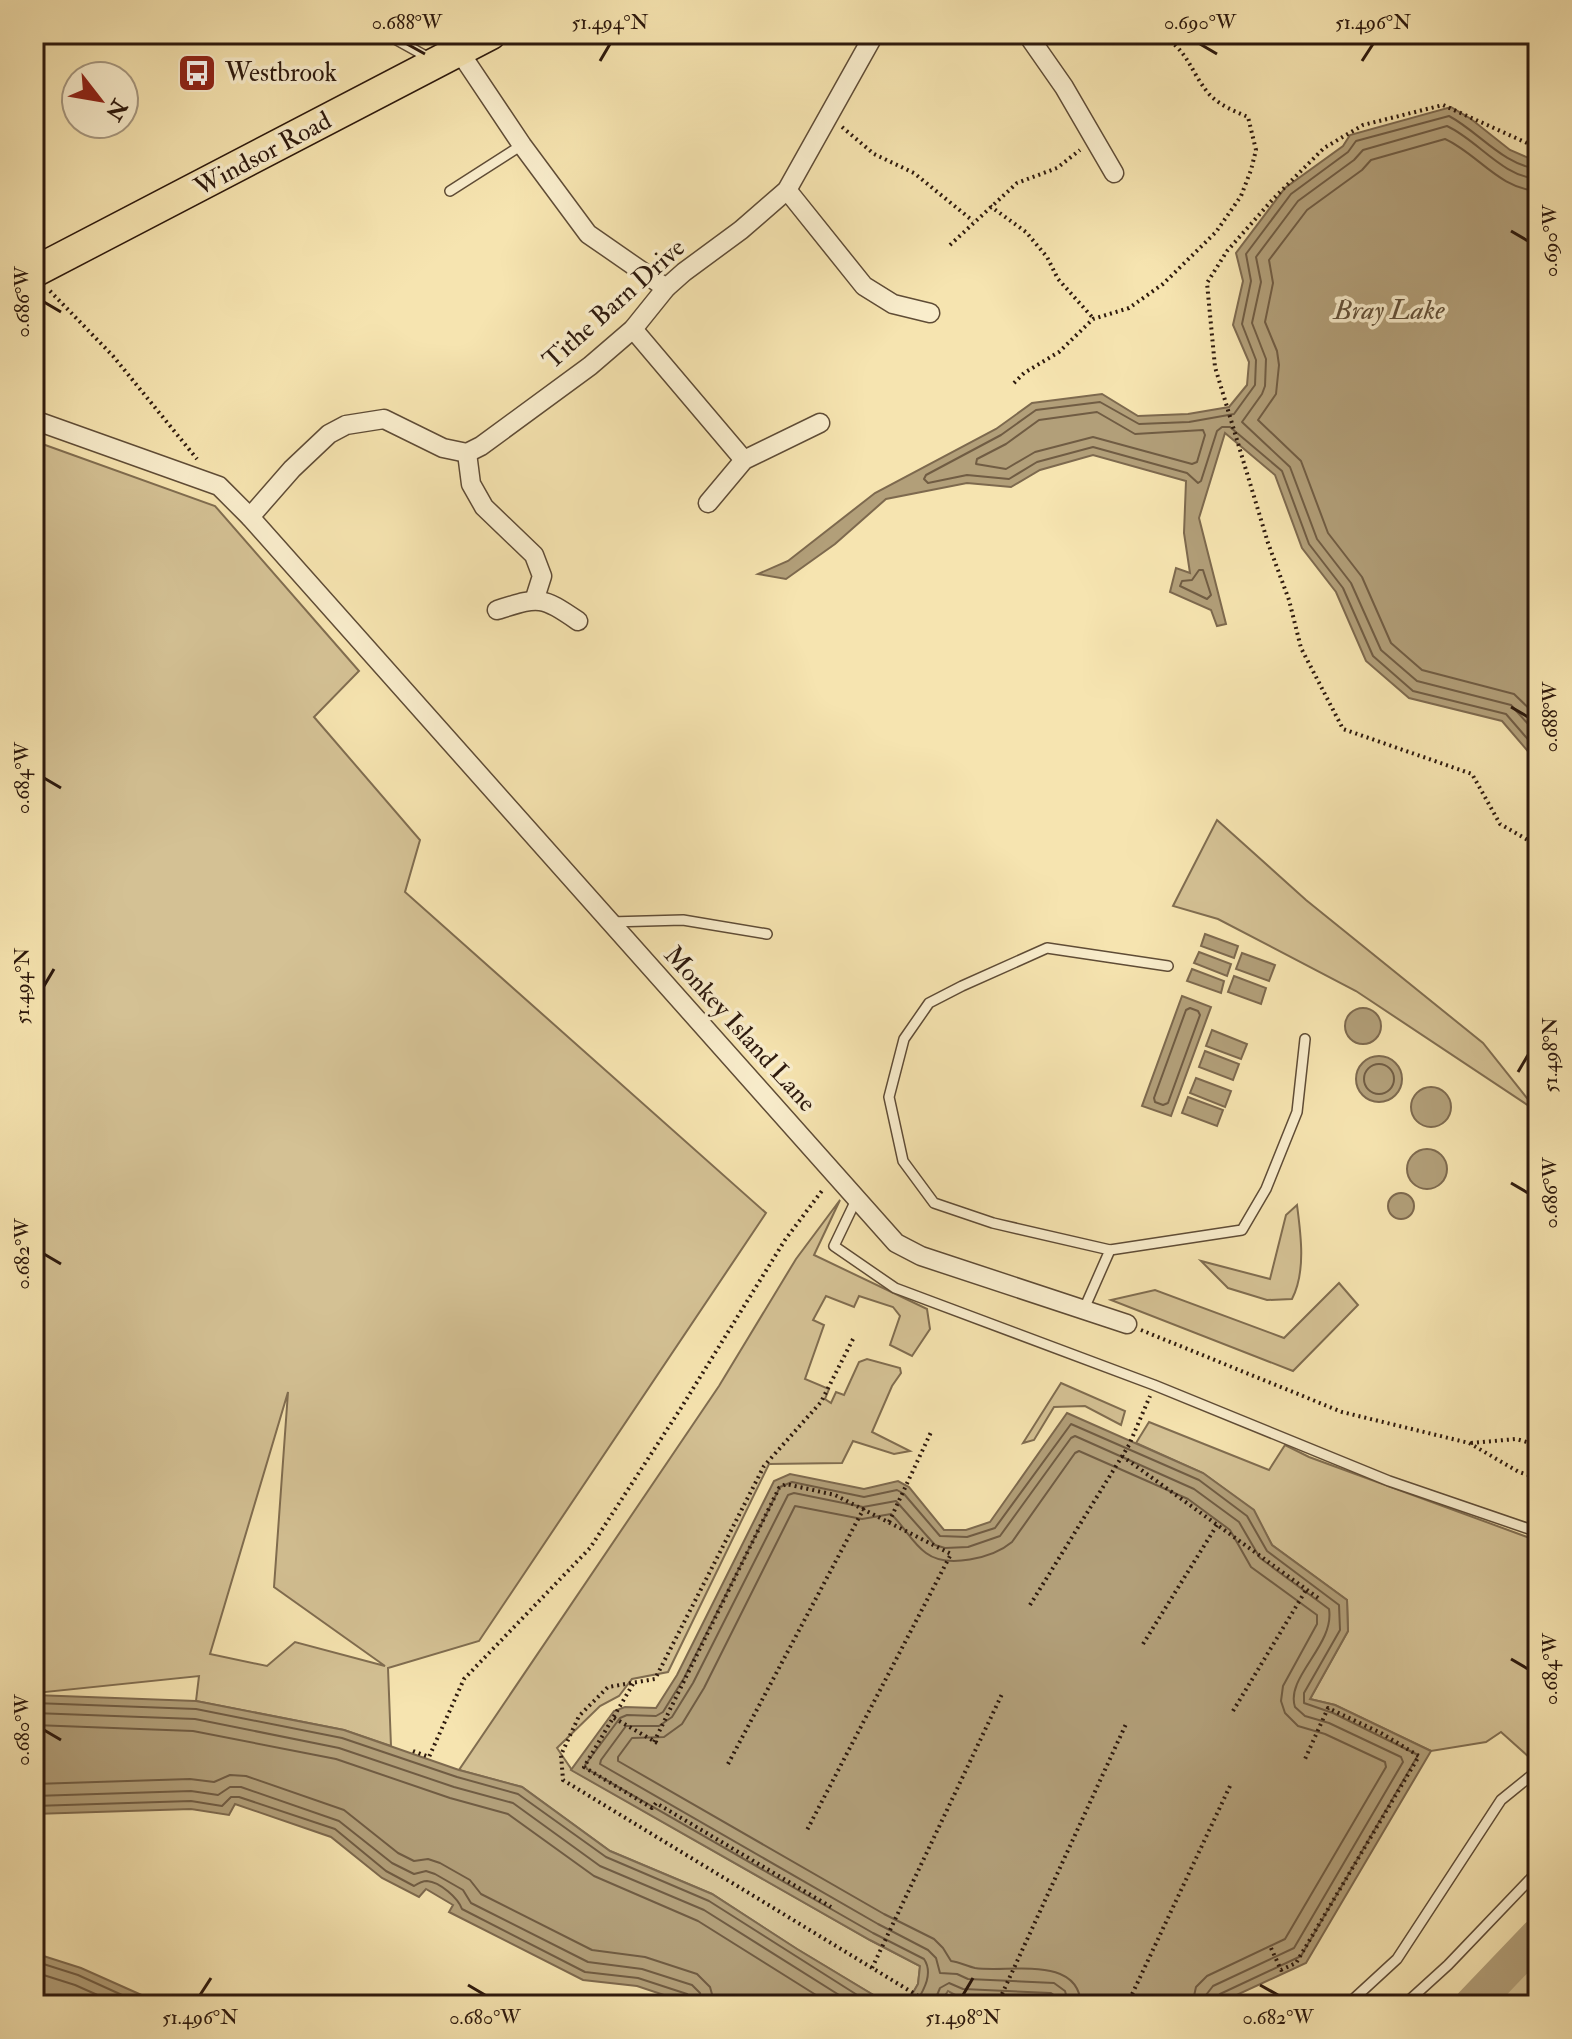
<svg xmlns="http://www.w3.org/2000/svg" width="1572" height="2039" font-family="'IM FELL Double Pica',serif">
<rect width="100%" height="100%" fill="#f6e4b0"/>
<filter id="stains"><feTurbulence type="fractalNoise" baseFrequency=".0025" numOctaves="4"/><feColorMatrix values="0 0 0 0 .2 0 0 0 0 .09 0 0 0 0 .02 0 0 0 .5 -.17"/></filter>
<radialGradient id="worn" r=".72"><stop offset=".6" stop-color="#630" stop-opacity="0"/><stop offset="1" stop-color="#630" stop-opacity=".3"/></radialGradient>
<g fill="#d4c194" stroke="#806d50" stroke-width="2" fill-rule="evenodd">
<path d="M34,441L215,506L359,671L314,717L420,840L405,892L766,1213L479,1641L388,1668L391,1746L344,1730L196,1701L199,1676L36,1693L40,1532L34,1529ZM288,1392L274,1587L385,1666L295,1642L267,1666L210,1654Z"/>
<polygon points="1217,820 1306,900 1483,1043 1538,1112 1356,991 1218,919 1173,906"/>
<polygon points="840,1200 814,1255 927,1309 930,1329 912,1356 890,1345 900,1316 893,1307 859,1296 854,1307 826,1296 813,1320 824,1325 805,1379 829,1389 825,1399 831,1403 836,1392 844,1395 859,1362 867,1359 900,1368 901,1373 892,1386 872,1432 910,1451 894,1454 853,1441 842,1463 769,1464 668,1672 632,1679 619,1696 600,1706 557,1748 572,1770 870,1940 920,1966 918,1984 906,2005 883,2005 875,1996 797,1949 712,1894 610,1851 522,1787 459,1770 719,1386 796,1259"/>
<path d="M1297,1205C1301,1235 1306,1272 1292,1299L1267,1300L1228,1288L1201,1261L1270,1279L1286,1215Z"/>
<polygon points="1339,1283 1358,1305 1293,1371 1111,1300 1155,1290 1284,1338"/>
<polygon points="1061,1383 1125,1411 1121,1425 1085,1406 1054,1407 1034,1440 1023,1443"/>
<polygon points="1149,1422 1269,1470 1285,1445 1309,1457 1538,1541 1538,1753 1530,1758 1501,1732 1486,1742 1431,1751 1335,1705 1310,1699 1348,1631 1347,1600 1272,1545 1253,1510 1203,1473 1136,1443"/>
<polygon points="1538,1959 1538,2005 1494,2005"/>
</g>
<g fill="#b29f79" stroke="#7d694e" stroke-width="2">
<polygon points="1451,107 1471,119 1510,150 1538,162 1538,763 1502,721 1409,698 1366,661 1336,592 1302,548 1275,475 1225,433 1199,518 1226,624 1217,626 1211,610 1170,592 1176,568 1190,573 1184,533 1186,481 1093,455 1040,470 1011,487 967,483 886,499 835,544 786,579 758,574 788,561 875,493 996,429 1032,403 1102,394 1138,416 1188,414 1229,407 1247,385 1249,362 1233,325 1243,281 1236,253 1285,188 1343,146 1350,135"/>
<polygon points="1205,934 1238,946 1234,958 1201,946"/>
<polygon points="1199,952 1231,964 1227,976 1194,963"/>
<polygon points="1242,953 1275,965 1269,981 1236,969"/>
<polygon points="1192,969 1224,981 1221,993 1187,981"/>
<polygon points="1234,976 1266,988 1261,1004 1228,992"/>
<polygon points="1182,996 1211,1007 1171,1116 1142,1106"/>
<circle cx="1363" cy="1026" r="18"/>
<polygon points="1212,1030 1247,1044 1241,1059 1206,1046"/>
<polygon points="1205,1051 1239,1064 1233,1080 1199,1067"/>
<circle cx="1379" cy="1079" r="23"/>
<polygon points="1196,1078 1231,1091 1225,1107 1190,1093"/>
<circle cx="1431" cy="1107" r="20"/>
<polygon points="1188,1097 1223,1110 1217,1126 1182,1113"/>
<circle cx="1427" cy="1169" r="20"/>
<circle cx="1401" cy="1206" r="13"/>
<polygon points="1067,1413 1203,1473 1254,1510 1272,1545 1347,1600 1348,1631 1310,1699 1335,1705 1431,1751 1306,1963 1215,2005 1105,2005 959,1997 948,1991 939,2005 906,2005 918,1984 920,1966 870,1940 571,1770 614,1711 625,1707 656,1708 677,1675 774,1481 790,1474 864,1489 898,1481 909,1487 944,1530 966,1530 990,1522"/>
<polygon points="34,1695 196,1701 344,1730 459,1770 522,1787 610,1851 712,1894 797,1949 875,1996 883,2005 694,2005 637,1986 583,1980 449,1912 453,1905 426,1889 419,1897 382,1878 331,1837 235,1804 229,1815 191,1809 34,1814"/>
<polygon points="34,1953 81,1968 164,2005 34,2005"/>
</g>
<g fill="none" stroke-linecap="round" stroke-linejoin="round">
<g stroke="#705c43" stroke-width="2">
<path d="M1538,169C1503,165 1479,132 1449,116L1356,141L1348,152L1291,194L1246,254L1251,281L1242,324L1256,360L1255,385L1234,414L1189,422L1139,424L1100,402L1036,410L1001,435L926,475L924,479L928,483L967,475L1009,479L1037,462L1093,447L1187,473L1198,483L1201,481L1217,431L1222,427H1230L1282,471L1309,544L1343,588L1373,656L1413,691L1506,714L1538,751"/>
<path d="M1538,179C1501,176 1479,141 1447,126L1363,150L1354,160L1298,201L1256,257L1261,282L1252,323L1266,359L1265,386L1262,394L1242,422L1290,467L1317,539L1351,583L1381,650L1417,681L1511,705L1538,735"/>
<path d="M1538,191C1499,189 1478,154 1445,139L1371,160L1362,170L1307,210L1269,260L1273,283L1265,322L1277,351L1279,365L1276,394L1258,420L1301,461L1328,533L1362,577L1391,643L1422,670L1514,694L1538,717"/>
<polygon points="1097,412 1135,434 1203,430 1205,435 1197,462 1192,464 1093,437 1035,452 1006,469 976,464 977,459 1006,444 1039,420"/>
<polygon points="1203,570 1211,595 1207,599 1180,586 1182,581 1192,580 1199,570"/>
<polygon points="1190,1008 1198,1011 1200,1015 1168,1103 1163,1105 1155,1102 1154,1098 1186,1010"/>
<circle cx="1379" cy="1079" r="15"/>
<polyline points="34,1703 196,1709 342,1738 457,1777 518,1794 606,1857 709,1901 873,2005"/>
<polyline points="34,1713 195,1719 339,1748 454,1787 513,1803 600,1866 704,1910 855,2005"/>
<polyline points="34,1725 193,1731 336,1759 450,1798 508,1814 594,1876 698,1921 832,2005"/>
<polyline points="34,1784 190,1779 214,1782 230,1775 246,1776 344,1810 398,1853 414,1861 428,1859 440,1863 470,1880 481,1894 592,1950 645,1957 697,1974 710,1987 715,2005"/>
<polyline points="34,1796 191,1791 218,1795 230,1787 241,1787 339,1821 392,1863 414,1874 426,1871 435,1874 463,1890 471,1903 588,1962 642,1969 692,1985 700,1993 703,2005"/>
<path d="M34,1806L191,1801L222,1806L231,1797H239L335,1829L386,1871L414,1886C417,1884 423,1881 427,1881C440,1882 458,1898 462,1909L585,1972L638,1978L687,1994L692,1999L693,2005"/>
<polyline points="34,1961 78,1975 144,2005"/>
<polyline points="34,1972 75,1985 120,2005"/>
<path d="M915,2005C923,1991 934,1974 924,1959L873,1933L587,1769L585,1765L620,1718L627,1715L656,1716L663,1712L684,1678L780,1487L792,1482L864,1497L897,1490L904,1494L940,1536L967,1537L995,1528L1071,1424L1199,1480L1247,1516L1267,1551L1339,1605L1340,1630L1304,1693V1703L1333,1713L1418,1755L1301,1956L1220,1994L1215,1999V2005"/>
<polyline points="933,2005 940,1988 949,1983 963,1989 1051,1993 1058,1998 1059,2005"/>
<path d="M1069,2005L1065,1991L1054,1983L968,1979L957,1974L940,1973L936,1958L928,1950L878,1924L600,1764L601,1760L626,1726H659L672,1717L693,1683L788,1495L794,1493L863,1507L896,1501L935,1545L945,1548L968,1547L1000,1536L1071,1438L1075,1436L1194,1489L1239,1522L1260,1558L1329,1609C1335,1645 1285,1677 1295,1707L1305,1716L1329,1723L1401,1757L1403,1762L1294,1948L1213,1986L1206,1995L1204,2005"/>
<path d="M1081,2005C1079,1954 1008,1973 975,1968C967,1966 959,1962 951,1961L943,1948L934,1939L884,1914L618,1761V1757L632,1738L664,1737L682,1724L704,1688L795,1506L862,1519L891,1514C904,1526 912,1543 926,1553C947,1569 993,1558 1012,1542L1075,1453L1079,1451L1188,1499L1230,1530L1251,1567L1317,1615V1624L1283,1686L1281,1701L1285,1713L1298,1726L1325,1734L1385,1762L1386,1767L1285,1939L1207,1976L1196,1987L1192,2005"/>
</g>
<polyline stroke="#b29f79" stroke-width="36" points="1472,2005 1538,1936"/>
<defs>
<g id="service">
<polyline points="386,34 431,59"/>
<polyline points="450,191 522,145"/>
<polyline points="610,922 683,920 767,934"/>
<polyline points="856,1200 834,1246 895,1288 1154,1385 1389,1481 1538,1532"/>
<polyline points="1110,1250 1242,1230 1266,1189 1297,1112 1305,1039"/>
<polyline points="1084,1309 1110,1250 993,1223 934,1203 903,1161 889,1097 904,1039 929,1003 962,986 1047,948 1168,966"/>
<polyline points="1347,2005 1397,1959 1501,1800 1538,1770"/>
<polyline points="1404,2005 1448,1965 1538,1871"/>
</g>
<g id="minor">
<polyline points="1027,34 1064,87 1114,173"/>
<polyline points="459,51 522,145 588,234 666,288"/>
<polyline points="787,190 864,286 893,304 930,313"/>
<polyline points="633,329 744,460"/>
<polyline points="34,420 219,486 250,517 896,1243 921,1256 1127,1324"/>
<polyline points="467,453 471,484 484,507 534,555 542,576 535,598"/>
<polyline points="708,503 744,460 820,423"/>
<polyline points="250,517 292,469 329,434 346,425 384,419 443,448 467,453 481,446 590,366 633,329 666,288 684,272 741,230 787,190 871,40"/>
<path d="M497,610C539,597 540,595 578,621"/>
</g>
<polyline id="primary" points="34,272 491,34"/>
</defs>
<use href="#service" stroke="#5f4c36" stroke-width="12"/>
<use href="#minor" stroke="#5f4c36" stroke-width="21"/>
<use href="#primary" stroke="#2d190d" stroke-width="33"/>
<g stroke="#2d190d" stroke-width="4" stroke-dasharray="2 4" stroke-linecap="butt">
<polyline points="842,127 874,154 914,173 973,221"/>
<polyline points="1538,148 1443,105 1363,125 1324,148 1274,198 1227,251 1207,283 1215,367 1268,543 1289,600 1301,648 1343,729 1472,774 1500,824 1538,846"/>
<polyline points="990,206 1026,232 1047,257 1058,279 1093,318"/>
<polyline points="950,245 1017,183 1057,168 1080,150"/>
<polyline points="50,291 113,356 197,459"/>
<path d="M1014,383L1024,373L1059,352L1093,319L1129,308L1163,284L1216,232L1241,196L1251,170L1256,150L1248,117C1234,111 1219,105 1209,94C1189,70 1190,52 1160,34"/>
<polyline points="1141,1330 1342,1412 1469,1443 1519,1472 1538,1478"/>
<polyline points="853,1339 821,1402 764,1466 655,1679 608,1687 579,1716 561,1755 563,1780 933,2005"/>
<polyline points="1471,1443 1516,1439 1538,1445"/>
<polyline points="1122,1456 1321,1600"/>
<polyline points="889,1522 932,1430"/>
<polyline points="1030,1605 1129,1445 1150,1396"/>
<polyline points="1143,1644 1217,1525"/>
<polyline points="633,1684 584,1767 652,1808 656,1803 831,1907"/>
<polyline points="1233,1711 1306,1590"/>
<polyline points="614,1718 659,1744"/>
<polyline points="654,1742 779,1488 786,1484 835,1495 951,1554 806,1832"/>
<polyline points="413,1751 429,1757 464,1679 590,1548 681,1408 785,1240 824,1188"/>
<polyline points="728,1764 864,1508"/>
<polyline points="1271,1948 1281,1970 1296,1963 1419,1756 1381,1733 1328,1708 1305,1759"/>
<polyline points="872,1968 1003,1692"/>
<polyline points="997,2005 1126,1724"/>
<polyline points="1127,2005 1230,1786"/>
<polyline points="1523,2005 1538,1989"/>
</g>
<use href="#service" stroke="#f9edcc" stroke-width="9"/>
<use href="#minor" stroke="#f9edcc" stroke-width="18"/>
<use href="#primary" stroke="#f6e4b0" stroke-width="30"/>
</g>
<path fill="none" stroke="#2d190d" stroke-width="3" d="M407,44L425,54M1200,44L1217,54M600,61L610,44M1362,61L1373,44M1511,231L1528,241M44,302L61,312M1511,707L1528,717M44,778L61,788M44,986L54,969M1518,1072L1528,1055M1511,1183L1528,1193M44,1254L61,1264M1511,1659L1528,1669M44,1730L61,1740M468,1985L485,1995M1260,1985L1278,1995M200,1995L211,1978M963,1995L973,1978"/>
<defs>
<symbol id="bus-square" viewBox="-11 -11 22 22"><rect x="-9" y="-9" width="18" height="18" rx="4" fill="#8f2418" stroke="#f9edcc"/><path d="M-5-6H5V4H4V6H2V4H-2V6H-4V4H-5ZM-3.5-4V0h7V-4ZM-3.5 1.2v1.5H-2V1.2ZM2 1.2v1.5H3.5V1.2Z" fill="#fff"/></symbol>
</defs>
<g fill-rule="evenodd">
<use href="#bus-square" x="175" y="51" width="44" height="44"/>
</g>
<g text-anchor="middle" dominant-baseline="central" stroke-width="7" stroke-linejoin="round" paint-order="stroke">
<g font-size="26" fill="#2d190d" stroke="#f9edcc" text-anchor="start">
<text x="225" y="73">Westbrook</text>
</g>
<g font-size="26" fill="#2d190d" stroke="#f9edcc">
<text transform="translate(263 154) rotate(-28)">Windsor Road</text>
<text transform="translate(614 304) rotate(-42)">Tithe Barn Drive</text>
<text transform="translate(740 1029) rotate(48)">Monkey Island Lane</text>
</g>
<g font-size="28" font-style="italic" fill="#624f38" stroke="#f9edcc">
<text x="1389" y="310">Bray Lake</text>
</g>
</g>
<rect width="1572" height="2039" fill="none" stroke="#f6e4b0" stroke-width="88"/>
<g transform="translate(100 100) rotate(121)"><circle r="38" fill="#f9edcc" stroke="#a79880" stroke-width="2"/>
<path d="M0-6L14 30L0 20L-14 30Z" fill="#8f2418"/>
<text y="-12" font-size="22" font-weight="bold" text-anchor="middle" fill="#2d190d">N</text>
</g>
<rect x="44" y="44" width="1484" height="1951" fill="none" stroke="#2d190d" stroke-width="3"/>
<g font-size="20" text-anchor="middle" fill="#2d190d">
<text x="407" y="29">0.688°W</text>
<text x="610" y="29">51.494°N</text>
<text x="1200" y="29">0.690°W</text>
<text x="1373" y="29">51.496°N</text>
<text transform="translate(1550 241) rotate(-90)" y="7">0.690°W</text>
<text transform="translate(22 302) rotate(-90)" y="7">0.686°W</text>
<text transform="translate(1550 717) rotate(-90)" y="7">0.688°W</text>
<text transform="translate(22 778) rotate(-90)" y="7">0.684°W</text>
<text transform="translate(22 986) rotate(-90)" y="7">51.494°N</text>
<text transform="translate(1550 1055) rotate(-90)" y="7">51.498°N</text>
<text transform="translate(1550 1193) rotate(-90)" y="7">0.686°W</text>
<text transform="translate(22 1254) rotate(-90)" y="7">0.682°W</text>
<text transform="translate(1550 1669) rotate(-90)" y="7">0.684°W</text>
<text transform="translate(22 1730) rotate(-90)" y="7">0.680°W</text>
<text x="200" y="2024">51.496°N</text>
<text x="485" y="2024">0.680°W</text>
<text x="963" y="2024">51.498°N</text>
<text x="1278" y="2024">0.682°W</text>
</g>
<rect width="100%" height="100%" filter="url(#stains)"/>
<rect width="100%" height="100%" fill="url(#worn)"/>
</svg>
